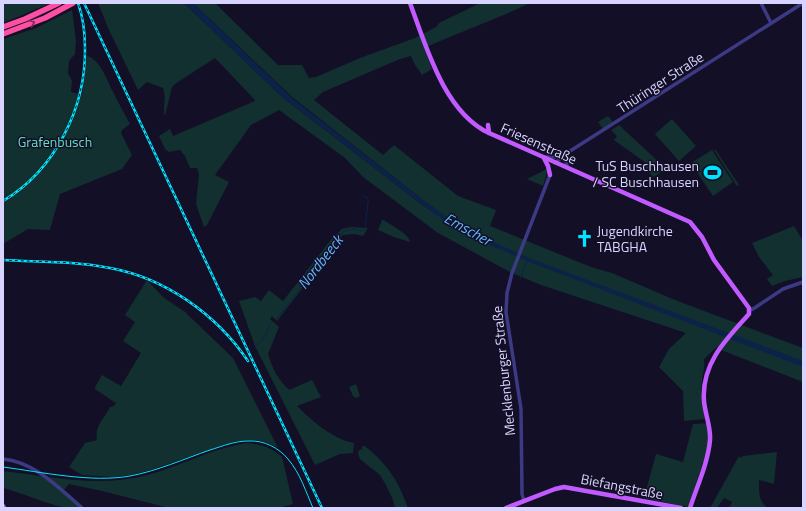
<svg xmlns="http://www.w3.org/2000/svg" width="806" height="511" font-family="'Titillium Web',sans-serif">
<rect width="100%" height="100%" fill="#130f26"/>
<g fill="#12302f">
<polygon points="3,3 51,3 3,23"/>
<path d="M98,3H184L281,96L420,203L437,215L446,217L423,200L292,97L193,3H215L278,65H302L309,78L316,77L360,58L415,38L436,27L439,23L478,4V3H530C495,20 459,32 424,48L432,69L422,75L414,63L411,56L400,59L323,92L314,100L383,155L394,145L458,196L496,210L490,226L591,267L612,273L675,300L803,348V382L721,350L717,347L704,359C705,369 703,372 702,381C700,394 703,406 705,419L684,421L683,391L659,367L669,349L686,333L541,285L510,272L438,233L363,177L345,158L279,110L251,125L215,175L229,182L207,225L204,227L196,204L199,174L197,168H190L185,156L180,150L169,152L165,149L159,136L170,129L173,136L255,101V100L215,58L175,84L172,87L165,116C162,107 167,98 163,88L147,82L138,90L109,30Z"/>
<path d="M72,10L76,41L75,54L69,61L68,73L72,81L71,92L82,95L87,56C100,59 107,80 112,90C118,102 124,113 130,124L122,130L121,133L132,155L122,169L60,194L50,230L28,229L3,244V39L36,28Z"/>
<polygon points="608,116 613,122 603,129 598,122"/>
<polygon points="672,119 696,146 679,161 655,134"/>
<polygon points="619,125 662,165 660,173 653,177 644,166 646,163 614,140 617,136 611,130"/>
<polygon points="715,149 739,185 737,186 714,150"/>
<polygon points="712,150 733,182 713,196 691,163"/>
<polygon points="547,169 546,176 543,186 527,179"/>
<path d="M382,220H384C390,225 410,234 410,242L394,237L378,230Z"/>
<polygon points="794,226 803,241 803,277 785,281 772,286 767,279 773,275 759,257 752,243"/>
<path d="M350,227L368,228L363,236L355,234L343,235L277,321L272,316L270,319L279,327L268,354C272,368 278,379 289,390L312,380L321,397L297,406C312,421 333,439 354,443L353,453L340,454L315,465L255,346L239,301L255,297L261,301L269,290L283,301L333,237L342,229Z"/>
<path d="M147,280L163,297L185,312L233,358L278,448L271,444L257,440L236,441L150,470L130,475L113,477L82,475L69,467L85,443L97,440C94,426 105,418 110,407L114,406L116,403L95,389V387L102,375L121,386L141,353L123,341L135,322L125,315Z"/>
<polygon points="356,384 360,396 356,398 353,396 349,387"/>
<polygon points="707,423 709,435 708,448 688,507 644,498 656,454 683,462 693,424"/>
<path d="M247,443C261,444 272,448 282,457L293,504L279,508H169L102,491L69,484L64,490L82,505C81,505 78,508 77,508C61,511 21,492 3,488V471C45,476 92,486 134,478C172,471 208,449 247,443Z"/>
<path d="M362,446H365C388,465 398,480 408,508H395L393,500L386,485L380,475L360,459L358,453L359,450L362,449Z"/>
<path d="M777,452L774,484L759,480C759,490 758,502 768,508H729L732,502L724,498L717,508H710L739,456L741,458L743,456Z"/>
</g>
<polygon fill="#0c2248" points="184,3 193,3 292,98 423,200 446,217 463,227 489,240 529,258 803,361 803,367 527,261 487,244 468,234 445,221 420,203 281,96"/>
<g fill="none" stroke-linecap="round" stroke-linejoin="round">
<g stroke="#0c2248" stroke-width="1">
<polyline points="520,279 527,261"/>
<polyline points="277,319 343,232 352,229 362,231 365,229 368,202 368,198 363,196"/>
<polyline points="255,347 264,338 270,324"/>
<polyline points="245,350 246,349"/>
<polyline points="233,355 234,354"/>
</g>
<g stroke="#3d3a85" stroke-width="3.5">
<polyline points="761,3 771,23"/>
<polyline points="567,153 566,163 568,168"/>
<polyline points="545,157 554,157 562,155"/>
<polyline points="555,163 567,153 803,3"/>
<polyline points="750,310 753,309 783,289 803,282"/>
<path d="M3,459C35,462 59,488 82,508"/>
<polyline points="524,501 522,494 521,409 506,312 507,293 512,273 550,175"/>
</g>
<g stroke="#c25bff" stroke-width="4.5">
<path d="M410,3C426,46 444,112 489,133L690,222L702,237L714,260L749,308V314C726,339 701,364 704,401C705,414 711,427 710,440C708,463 697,486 690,508"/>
<polyline points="488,125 489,133"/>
<polyline points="544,158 548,166 550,175"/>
<polyline points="3,506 4,508"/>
<polyline points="506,508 555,489 564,487 681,508"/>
</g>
<g stroke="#ff4fa3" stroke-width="5.5">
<polyline points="3,27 25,19 59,3"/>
<polyline points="3,34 45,18 73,3"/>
</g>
<path stroke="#00e5ff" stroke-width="1" d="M3,467C41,472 92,483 130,476C157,471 184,459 210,450C223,446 235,441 248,441C264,440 279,448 288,459C300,473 306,492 313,508"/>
<defs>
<g id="rail">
<polyline points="84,3 322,508"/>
<path d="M3,201C55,170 86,108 85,48C85,33 83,17 78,3"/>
<path d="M3,260C38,262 75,261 110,268C165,278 216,314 248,361"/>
</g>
</defs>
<use href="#rail" stroke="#00e5ff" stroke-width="2.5"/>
<use href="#rail" stroke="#130f26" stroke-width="1" stroke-dasharray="3" stroke-linecap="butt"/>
</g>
<defs><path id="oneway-chevron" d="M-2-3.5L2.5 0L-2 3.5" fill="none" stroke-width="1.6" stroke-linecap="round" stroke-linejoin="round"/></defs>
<use stroke="#7d2c5e" href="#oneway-chevron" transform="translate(32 23) rotate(-23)"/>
<defs>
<symbol id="stadium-bare" viewBox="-9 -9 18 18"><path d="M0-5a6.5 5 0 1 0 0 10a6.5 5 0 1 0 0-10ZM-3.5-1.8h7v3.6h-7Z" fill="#00e5ff" stroke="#130f26" stroke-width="2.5" paint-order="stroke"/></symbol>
<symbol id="church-bare" viewBox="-9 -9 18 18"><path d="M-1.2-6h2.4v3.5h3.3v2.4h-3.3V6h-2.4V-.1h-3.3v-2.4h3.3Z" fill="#00e5ff" stroke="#130f26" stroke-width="2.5" paint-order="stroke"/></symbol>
</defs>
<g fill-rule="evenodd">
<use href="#stadium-bare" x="700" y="160" width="25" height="25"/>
<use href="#church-bare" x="572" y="226" width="25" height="25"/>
</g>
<g text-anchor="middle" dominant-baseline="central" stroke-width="3" stroke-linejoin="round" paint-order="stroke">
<g font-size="14" fill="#d9d4ff" stroke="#130f26">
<text transform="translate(660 82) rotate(-33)">Thüringer Straße</text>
<text transform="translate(539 143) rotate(24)">Friesenstraße</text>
<text transform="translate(503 371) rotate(-96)">Mecklenburger Straße</text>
<text transform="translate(622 486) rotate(11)">Biefangstraße</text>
</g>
<g font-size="14" fill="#5fe0c0" stroke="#130f26">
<text x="55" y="141">Grafenbusch</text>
</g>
<g font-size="14" fill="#d9d4ff" stroke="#130f26" text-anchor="end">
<text x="699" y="165">TuS Buschhausen<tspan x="699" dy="16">/ SC Buschhausen</tspan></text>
<text x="597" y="230" text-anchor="start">Jugendkirche<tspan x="597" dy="16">TABGHA</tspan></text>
</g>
<g font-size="15" font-style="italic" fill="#62b6ff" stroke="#130f26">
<text transform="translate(468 229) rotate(29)">Emscher</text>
<text transform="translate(320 262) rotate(-52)">Nordbeeck</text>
</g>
</g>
<rect width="806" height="511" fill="none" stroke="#d9d4ff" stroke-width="8"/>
</svg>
